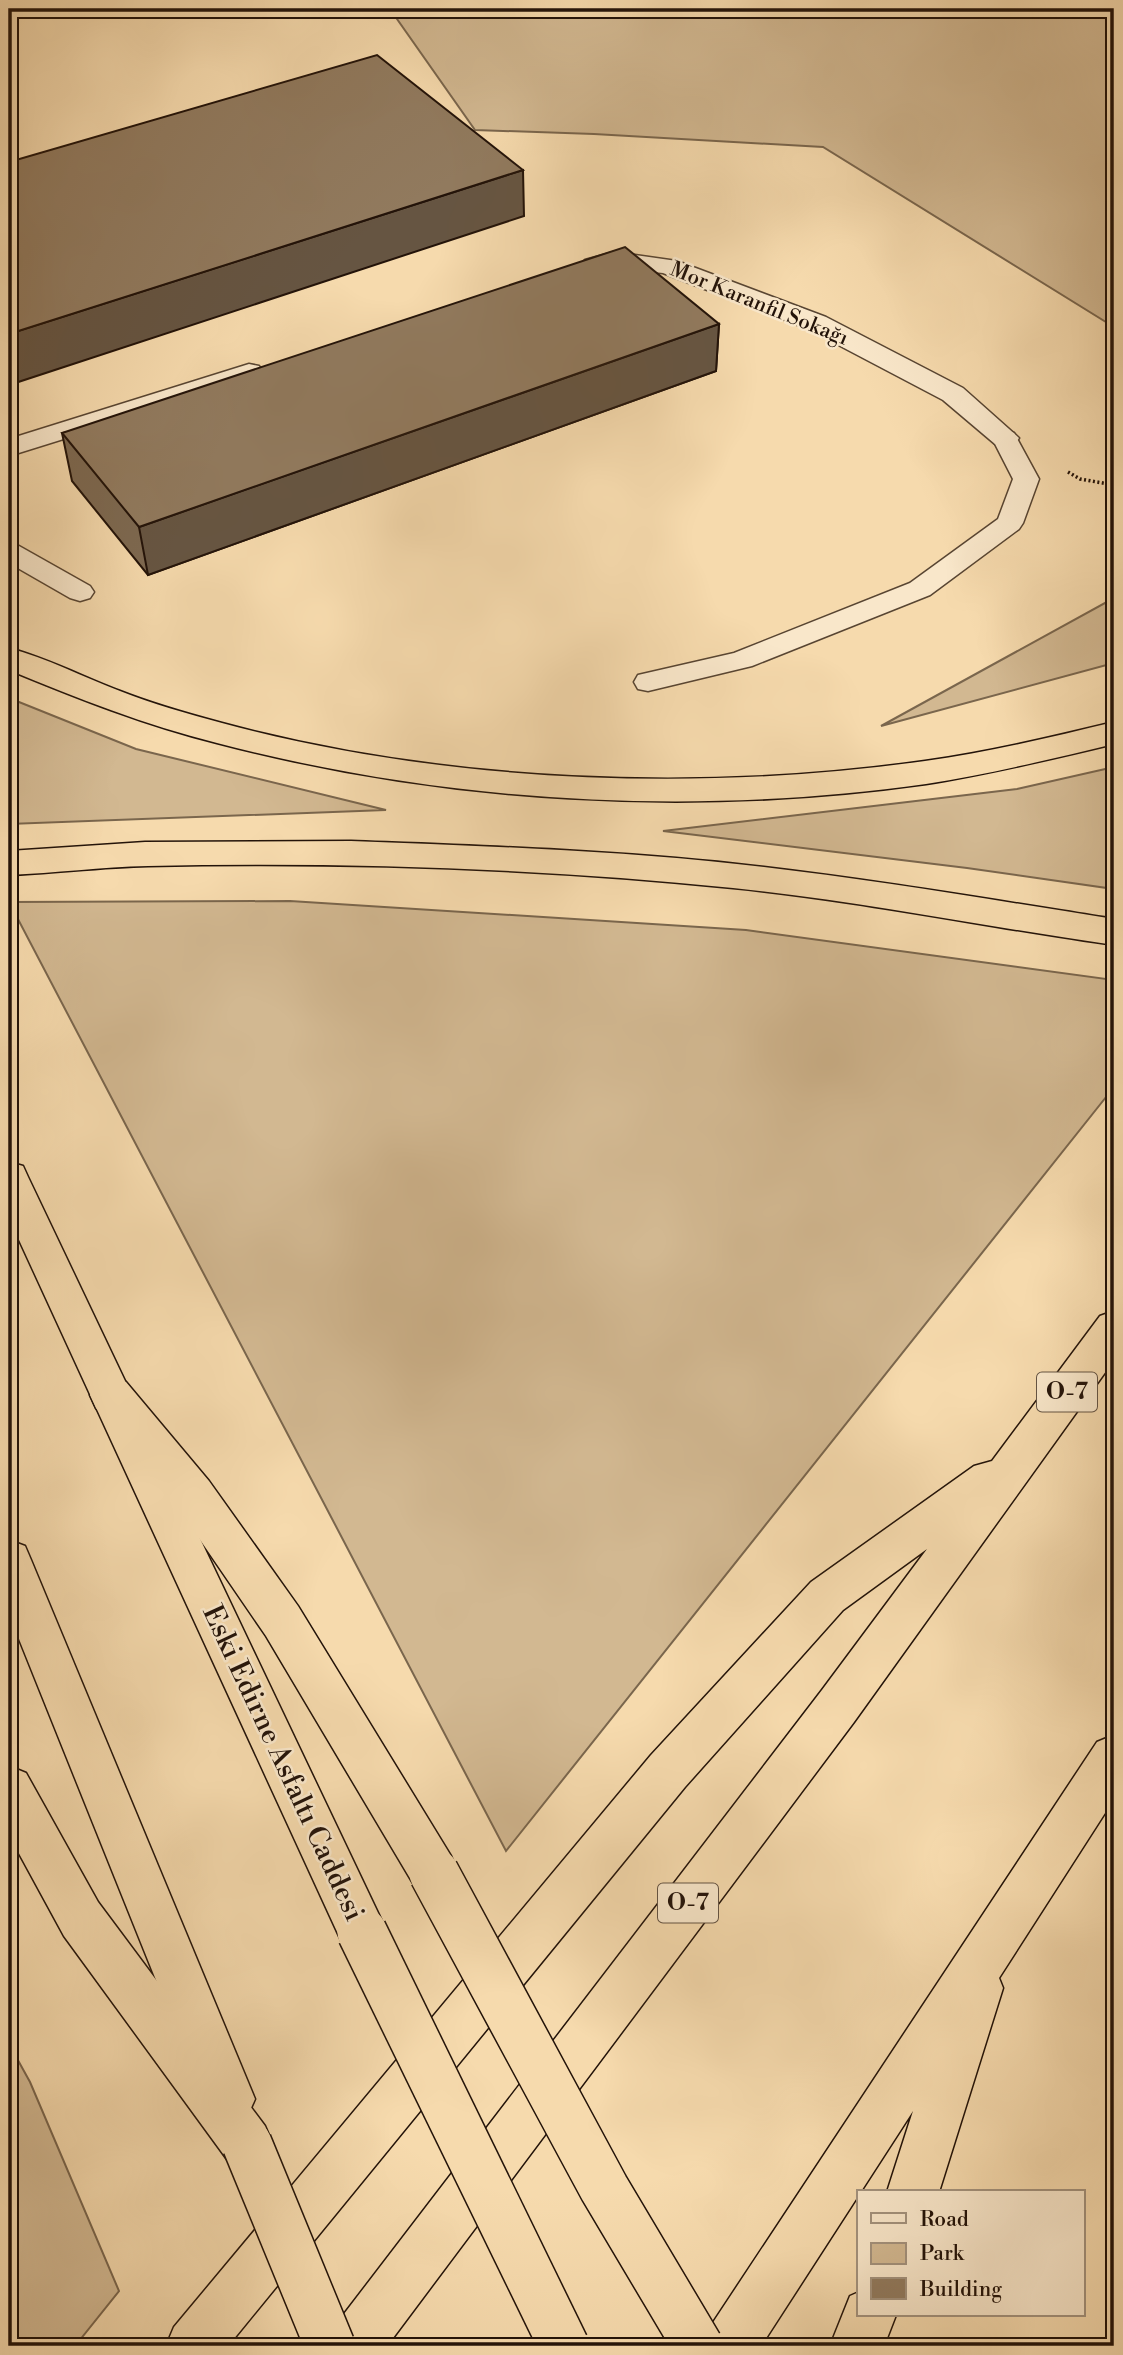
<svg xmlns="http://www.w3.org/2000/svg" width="1123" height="2355" font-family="'Libre Bodoni',serif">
<rect width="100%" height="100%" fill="#f6daad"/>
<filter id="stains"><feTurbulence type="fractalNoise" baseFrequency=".00286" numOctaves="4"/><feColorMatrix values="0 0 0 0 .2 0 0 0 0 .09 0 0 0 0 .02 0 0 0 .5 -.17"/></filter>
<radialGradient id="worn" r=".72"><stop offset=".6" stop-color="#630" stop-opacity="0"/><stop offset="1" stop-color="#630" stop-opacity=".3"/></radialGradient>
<g fill="#d2b891" stroke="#7a664d" stroke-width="2">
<polygon points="390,9 1114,9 1114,327 823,147 594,134 475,130"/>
<polygon points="1114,598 1114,663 881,726"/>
<polygon points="9,698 136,749 386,810 9,824"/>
<polygon points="1114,767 1114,889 967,868 663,831 1017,789"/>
<polygon points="290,901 746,930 1114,980 1114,1087 506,1851 9,902"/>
<polygon points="9,2044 30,2082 119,2291 75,2346 9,2346"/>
</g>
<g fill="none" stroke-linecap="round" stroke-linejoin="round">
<defs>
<g id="service">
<polygon points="1005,430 1014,433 1039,479 1023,523 1019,529 930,595 752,666 648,691 638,689 634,682 638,675 734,653 910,583 998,519 1013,479 992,438 996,433"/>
<polygon points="9,544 19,546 90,586 94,592 90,598 80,601 70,598 9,563"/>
</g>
<g id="minor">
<polygon points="614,252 677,261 826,317 963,388 1019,438 1015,444 1005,446 995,444 943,400 808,329 663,273 614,268 594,273 585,270 581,265 585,260"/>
<polygon points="249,364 259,366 263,372 259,378 9,456 9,439"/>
</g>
<g id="trunk">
<polygon points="9,1162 23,1166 28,1177 379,1915 387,1932 379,1949 362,1957 345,1949 9,1218"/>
<polygon points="9,1540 25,1546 31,1560 255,2099 247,2117 229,2125 211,2117 9,1614"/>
</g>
<g id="motorway">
<path d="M9,648C47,658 83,677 120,691C153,704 188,714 222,723C445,783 698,793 925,761C989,752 1052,737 1114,722V744C1052,759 989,774 926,784C692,817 446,803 217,743C145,725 77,698 9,670Z"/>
<path d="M351,841C480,846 609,850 737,864C863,878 988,899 1114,919V945C987,927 861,901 733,888C539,868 343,862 148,866C102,867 55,873 9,875V851L145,842Z"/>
<polygon points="1114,1311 1114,1360 854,1722 387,2346 325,2346 334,2327 822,1690 927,1549 843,1610 685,1787 228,2346 166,2346 174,2327 651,1755 811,1582 974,1466 992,1461 1100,1316"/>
<polygon points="111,1377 126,1382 209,1481 298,1606 451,1856 458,1873 451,1890 434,1897 417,1890 266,1636 179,1509 96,1408 90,1395 96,1382"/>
<polygon points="1114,1735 1114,1799 999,1978 1003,1988 939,2192 887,2192 913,2111 761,2346 702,2346 710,2327 1097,1742"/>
<polygon points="9,1766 26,1773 98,1902 265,2126 273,2144 265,2162 247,2170 229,2162 64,1936 9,1835"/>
<polygon points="859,2292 859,2315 896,2315 884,2346 830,2346 850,2296"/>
</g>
</defs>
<use href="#service" stroke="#584532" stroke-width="3"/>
<use href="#minor" stroke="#584532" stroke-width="3"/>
<use href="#trunk" stroke="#231309" stroke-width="3"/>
<use href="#motorway" stroke="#231309" stroke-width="3"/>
<polyline stroke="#231309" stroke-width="3.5" stroke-dasharray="2 2.5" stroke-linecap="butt" points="1068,472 1080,479 1114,485"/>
<use href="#service" fill="#f9e7ca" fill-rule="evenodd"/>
<use href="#minor" fill="#f9e7ca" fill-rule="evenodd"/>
<use href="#trunk" fill="#f6daad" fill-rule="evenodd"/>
<use href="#motorway" fill="#f6daad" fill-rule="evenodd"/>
<defs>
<g id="trunk-bridge">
<polyline points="362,1932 564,2346"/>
<polyline points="247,2144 330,2346"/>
</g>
<polyline id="motorway-bridge" points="434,1873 604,2188 698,2346"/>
</defs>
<use href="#trunk-bridge" stroke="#231309" stroke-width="52" stroke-linecap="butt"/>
<use href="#motorway-bridge" stroke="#231309" stroke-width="52" stroke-linecap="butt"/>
<use href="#trunk-bridge" stroke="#f6daad" stroke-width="49"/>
<use href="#motorway-bridge" stroke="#f6daad" stroke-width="49"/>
</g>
<polygon fill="#7d6951" stroke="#231309" stroke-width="2" points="719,324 716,371 148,575 72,481 62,433"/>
<g fill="#665542" stroke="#231309" stroke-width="2">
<polygon points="523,170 524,216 9,385 9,334"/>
<polygon points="719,324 716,371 148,575 139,527"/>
</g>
<g fill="#917a5e" stroke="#231309" stroke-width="2">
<polygon points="377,55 523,170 9,334 9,162"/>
<polygon points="625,247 719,324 139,527 62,433"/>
</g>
<g text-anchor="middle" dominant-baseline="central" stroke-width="5" stroke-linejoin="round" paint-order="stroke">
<g font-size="21" fill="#231309" stroke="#f9e7ca">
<text transform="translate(759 304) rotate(22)">Mor Karanfil Sokağı</text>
</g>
<g fill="#f9e7ca" stroke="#635343" stroke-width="2">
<rect x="1037" y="1372.5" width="60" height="39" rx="5"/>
<rect x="658" y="1883.5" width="60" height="39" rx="5"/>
</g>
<g font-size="23" font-weight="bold" fill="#231309">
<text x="1067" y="1392">O-7</text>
<text x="688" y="1903">O-7</text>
</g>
<g font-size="28" fill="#231309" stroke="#f9e7ca">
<text transform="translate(283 1763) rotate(65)">Eski Edirne Asfaltı Caddesi</text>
</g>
</g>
<rect width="1123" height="2355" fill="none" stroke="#f6daad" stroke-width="35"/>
<rect x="10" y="10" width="1102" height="2334" fill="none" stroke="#231309" stroke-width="3.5"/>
<rect x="18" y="18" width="1088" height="2320" fill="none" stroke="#231309" stroke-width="2"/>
<rect x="857" y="2190" width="228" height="126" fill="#f9e7ca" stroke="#a3927d" stroke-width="2"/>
<rect x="871" y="2213" width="35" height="10" fill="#f9e7ca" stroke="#a3927d" stroke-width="2"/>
<text x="920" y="2226" font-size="21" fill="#231309">Road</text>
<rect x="871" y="2243" width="35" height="21" fill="#d2b891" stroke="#a3927d" stroke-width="2"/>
<text x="920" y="2260" font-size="21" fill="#231309">Park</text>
<rect x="871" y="2278" width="35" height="21" fill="#917a5e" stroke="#a3927d" stroke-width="2"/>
<text x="920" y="2296" font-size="21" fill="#231309">Building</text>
<rect width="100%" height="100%" filter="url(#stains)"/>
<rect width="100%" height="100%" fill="url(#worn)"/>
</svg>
